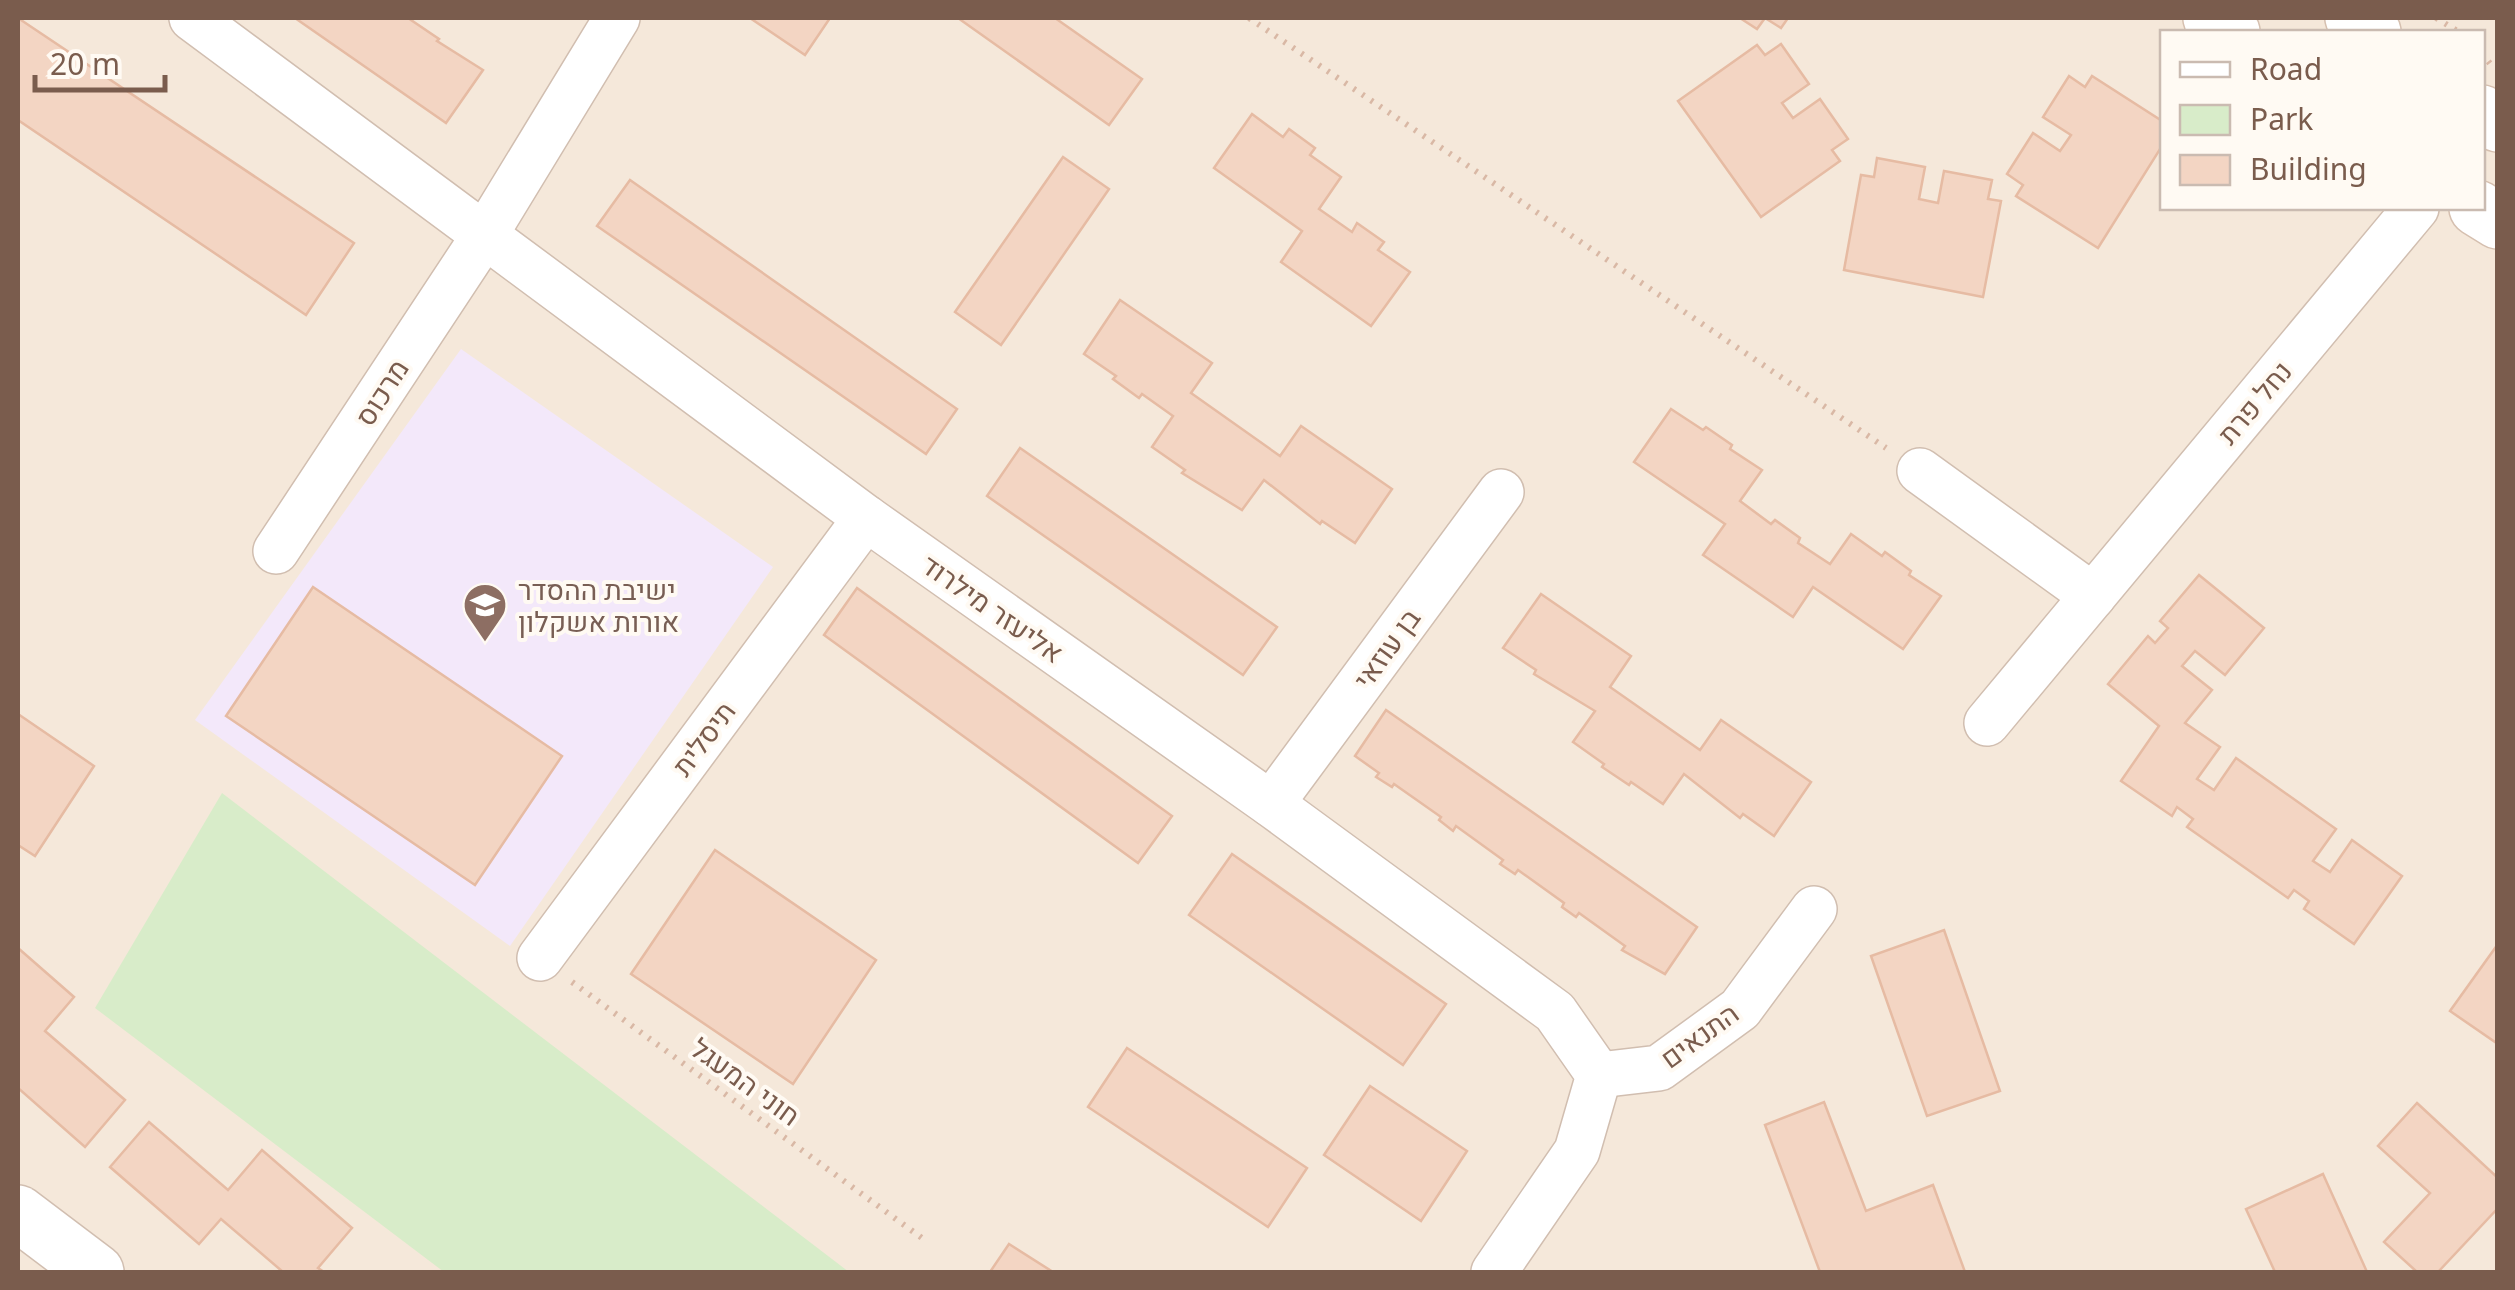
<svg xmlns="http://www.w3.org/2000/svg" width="2515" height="1290" font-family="'Noto Sans',Heebo,sans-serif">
<rect width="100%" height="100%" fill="#fdf6ec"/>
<path fill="#f5e8da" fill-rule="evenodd" d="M18,18H2497V1272H18ZM2162,32H2482V208H2162Z"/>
<polygon fill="#f3e8fa" points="461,349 773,567 510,946 195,720"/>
<polygon fill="#d8ecc9" points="222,793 849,1272 444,1272 95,1008"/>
<g fill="#f3d5c3" stroke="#e6bba3" stroke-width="2.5">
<polygon points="18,18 354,243 306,315 18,120"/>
<polygon points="295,18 408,18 439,39 437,41 483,70 446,123"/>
<polygon points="750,18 830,18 805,55"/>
<polygon points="958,18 1055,18 1142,79 1109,125"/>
<polygon points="1740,18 1788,18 1781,28 1765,18 1757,29"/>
<polygon points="1781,44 1809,84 1782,103 1793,118 1820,99 1848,139 1832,150 1840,161 1761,217 1678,101 1757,45 1765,55"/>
<polygon points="2069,76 2085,87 2092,76 2162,121 2162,146 2098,248 2016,196 2023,185 2007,174 2033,133 2060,151 2071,135 2043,117"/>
<polygon points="1252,114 1283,137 1289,129 1315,148 1310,155 1341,177 1319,209 1352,232 1357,223 1384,242 1378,250 1410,272 1371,326 1281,262 1302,231 1214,168"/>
<polygon points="1063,157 1109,189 1001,345 955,312"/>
<polygon points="1877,158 1925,167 1919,199 1938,203 1944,171 1992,180 1988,199 2001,201 1983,297 1844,270 1861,175 1874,177"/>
<polygon points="630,180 957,409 926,454 597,226"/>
<polygon points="1120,300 1212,363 1191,393 1280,456 1301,426 1392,489 1355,543 1322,521 1320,524 1264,480 1242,510 1182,473 1185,470 1152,447 1173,416 1142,394 1139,398 1113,379 1116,376 1084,354"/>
<polygon points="1671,409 1703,430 1706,427 1732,445 1730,449 1762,470 1740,501 1771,524 1775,520 1800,538 1798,543 1830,564 1851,534 1882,556 1885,552 1911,571 1909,575 1941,596 1903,649 1813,587 1793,617 1703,555 1725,524 1634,462"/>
<polygon points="1020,448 1277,627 1243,675 987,496"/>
<polygon points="2199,575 2264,628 2225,675 2195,651 2182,666 2212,690 2185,723 2220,747 2197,779 2214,790 2236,758 2336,829 2313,861 2330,872 2352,840 2402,876 2354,944 2304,909 2309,901 2294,890 2288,898 2187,827 2193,819 2177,807 2172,816 2121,781 2159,726 2108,684 2148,636 2155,643 2168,628 2160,621"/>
<polygon points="313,587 562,756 475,885 226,716"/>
<polygon points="857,588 1172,816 1138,863 824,635"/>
<polygon points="1541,594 1631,656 1610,687 1700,750 1721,720 1811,782 1774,836 1743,814 1740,818 1684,774 1663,804 1631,782 1629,785 1602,767 1604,764 1573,742 1595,711 1534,674 1536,670 1503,648"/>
<polygon points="1386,710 1697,927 1665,974 1622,950 1625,946 1579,913 1576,917 1562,907 1564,903 1518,870 1515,874 1500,864 1503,860 1456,826 1453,831 1439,820 1441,817 1394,784 1392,787 1376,777 1379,773 1355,756"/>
<polygon points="18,714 94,766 35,856 18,845"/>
<polygon points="715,850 876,960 793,1084 631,974"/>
<polygon points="1232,854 1446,1004 1403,1065 1189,915"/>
<polygon points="1944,930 2000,1091 1927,1116 1871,956"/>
<polygon points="2498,944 2498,1044 2450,1011"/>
<polygon points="18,948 74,997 45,1031 125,1100 85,1147 18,1088"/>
<polygon points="1127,1048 1307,1168 1268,1227 1088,1107"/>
<polygon points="1370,1086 1467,1151 1421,1221 1324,1155"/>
<polygon points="1824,1102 1866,1211 1933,1185 1965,1272 1820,1272 1765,1125"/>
<polygon points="2417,1103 2498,1178 2498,1208 2438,1272 2417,1272 2384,1242 2430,1193 2378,1146"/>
<polygon points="149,1122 228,1190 262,1150 352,1228 318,1268 324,1272 283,1272 221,1219 199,1244 110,1167"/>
<polygon points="2323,1174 2367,1272 2275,1272 2246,1209"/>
<polygon points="1009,1244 1053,1272 990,1272"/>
</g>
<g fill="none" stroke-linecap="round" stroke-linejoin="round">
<defs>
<g id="minor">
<polyline points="192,18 866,518 1271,804 1555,1012 1599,1075 1577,1151 1494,1272"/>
<polyline points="1920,471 2093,596"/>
<polyline points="276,551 486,233 617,18"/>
<polyline points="1987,723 2416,208"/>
<polyline points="1271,804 1501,492"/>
<polyline points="540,958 866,518"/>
<polyline points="1599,1075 1659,1068 1740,1009 1814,909"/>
</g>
<polyline id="tertiary" points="18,1213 96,1272"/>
<g id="secondary">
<polyline points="2211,18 2232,32"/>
<polyline points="2353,18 2373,32"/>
<polyline points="2482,113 2498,124"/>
<polyline points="2477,208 2498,221"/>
</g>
</defs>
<use href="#minor" stroke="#d1beb0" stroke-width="48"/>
<use href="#tertiary" stroke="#d1beb0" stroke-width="58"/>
<use href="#secondary" stroke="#d6c0b0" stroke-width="58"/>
<g stroke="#d9b8a5" stroke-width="6" stroke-dasharray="2.5 8" stroke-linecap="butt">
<polyline points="1249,18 1886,448"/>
<polyline points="2436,18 2459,32"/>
<polyline points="2482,53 2491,65"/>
<polyline points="572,982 926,1241"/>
</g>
<use href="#minor" stroke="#fff" stroke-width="45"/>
<use href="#tertiary" stroke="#fff" stroke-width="55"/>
<use href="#secondary" stroke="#fff" stroke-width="55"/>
</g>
<defs>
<symbol id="school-pin" viewBox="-11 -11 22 30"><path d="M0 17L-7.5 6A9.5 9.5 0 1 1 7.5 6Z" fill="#8d6e63" stroke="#fffaf3"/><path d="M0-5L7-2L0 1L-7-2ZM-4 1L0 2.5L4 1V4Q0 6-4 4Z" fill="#fff"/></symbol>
</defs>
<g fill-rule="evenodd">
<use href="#school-pin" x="460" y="580" width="50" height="68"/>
</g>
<g text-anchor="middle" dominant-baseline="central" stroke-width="8" stroke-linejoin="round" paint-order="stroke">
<g font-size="28" fill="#7a5c4d" stroke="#fffaf3">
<text transform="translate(381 392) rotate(-57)">מרכוס</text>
<text transform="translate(2254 402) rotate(-50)">נחל פרת</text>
<text transform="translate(993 608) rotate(35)">אליעזר מילרוד</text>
<text transform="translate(1386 648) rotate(-54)">בן עוזאי</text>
<text transform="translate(703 738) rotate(-53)">תיסלית</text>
<text transform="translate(1699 1035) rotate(-36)">התנאים</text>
<text transform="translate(746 1081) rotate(36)">חוני המעגל</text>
</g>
<g font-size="28" fill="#785e54" stroke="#fffaf3" text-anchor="start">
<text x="518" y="589">ישיבת ההסדר<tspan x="518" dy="32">אורות אשקלון</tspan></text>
</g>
</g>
<rect width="2515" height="1290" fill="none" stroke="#7a5c4d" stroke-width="40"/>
<rect x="2160" y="30" width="325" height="180" fill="#fffaf3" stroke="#cabbb1" stroke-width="2.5"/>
<rect x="2180" y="62" width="50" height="15" fill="#ffffff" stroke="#cabbb1" stroke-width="2.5"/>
<text x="2250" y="80" font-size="30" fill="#7a5c4d">Road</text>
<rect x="2180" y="105" width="50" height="30" fill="#d8ecc9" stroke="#cabbb1" stroke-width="2.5"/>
<text x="2250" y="130" font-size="30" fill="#7a5c4d">Park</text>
<rect x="2180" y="155" width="50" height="30" fill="#f3d5c3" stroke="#cabbb1" stroke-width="2.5"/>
<text x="2250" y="180" font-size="30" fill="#7a5c4d">Building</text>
<path d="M35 75v15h130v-15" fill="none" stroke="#7a5c4d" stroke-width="5"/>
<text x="50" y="75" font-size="30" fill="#7a5c4d" stroke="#fffaf3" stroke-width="8" paint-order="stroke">20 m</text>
</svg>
